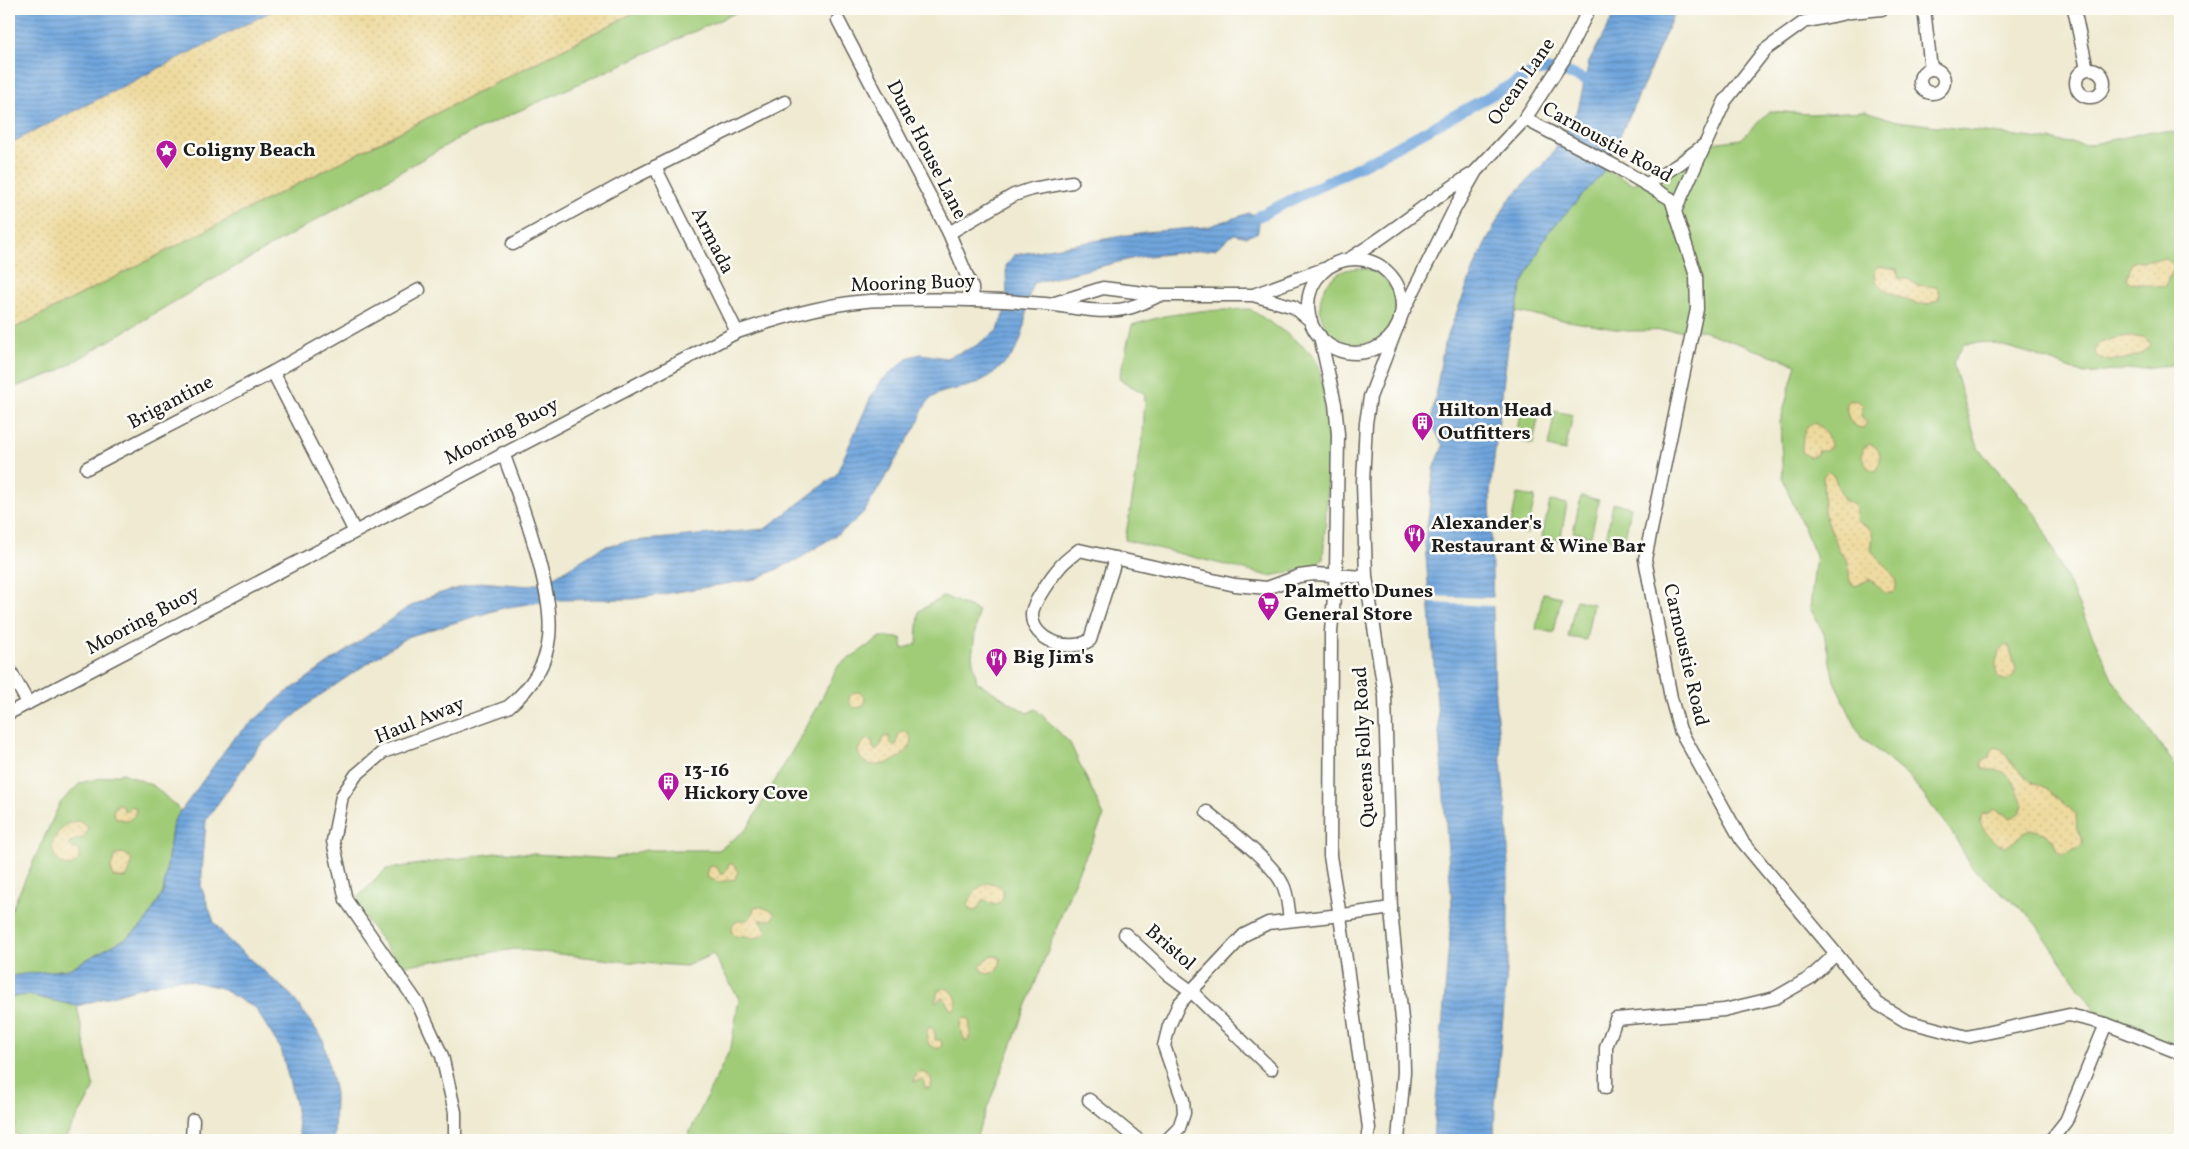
<svg xmlns="http://www.w3.org/2000/svg" width="2189" height="1149" font-family="Vollkorn,serif">
<defs>
<pattern id="sand-dots" width="8" height="8" patternUnits="userSpaceOnUse" patternTransform="scale(1.25)"><rect width="8" height="8" fill="#eeda9e"/><path d="M2 2h.1M6 6h.1" fill="none" stroke="#ccba88" stroke-width="1.8" stroke-linecap="round"/></pattern>
<pattern id="water-rules" width="6" height="5" patternUnits="userSpaceOnUse" patternTransform="scale(1.25)"><rect width="6" height="5" fill="#6fa5dd"/><path d="M0 2.5h6" fill="none" stroke="#5a86b2"/></pattern>
</defs>
<rect width="100%" height="100%" fill="#fdfcf7"/>
<filter id="ink" filterUnits="userSpaceOnUse"><feTurbulence type="fractalNoise" baseFrequency=".02" numOctaves="2"/><feDisplacementMap in="SourceGraphic" scale="10" xChannelSelector="R" yChannelSelector="G"/><feConvolveMatrix kernelMatrix="1 2 1 2 8 2 1 2 1" color-interpolation-filters="sRGB"/></filter>
<filter id="wash" filterUnits="userSpaceOnUse"><feTurbulence type="fractalNoise" baseFrequency=".0096" numOctaves="4" result="noise"/><feDisplacementMap in="SourceGraphic" scale="20" xChannelSelector="R" yChannelSelector="G"/><feGaussianBlur stdDeviation="1.12" result="paint"/><feColorMatrix in="noise" values="0 0 0 0 0 0 0 0 0 0 0 0 0 0 0 0 0 1.4 0 .05"/><feComposite in="paint" operator="in"/></filter>
<g filter="url(#wash)">
<rect width="100%" height="100%" fill="#efead1"/>
<g fill="#a0cc78" stroke="#5e744a">
<polygon points="641,9 744,9 459,138 172,303 57,372 9,389 9,331"/>
<polygon points="1770,111 1811,114 1866,111 1897,121 2088,145 2152,131 2180,133 2180,364 2084,374 2032,354 1989,342 1964,344 1953,363 1978,448 2037,515 2113,680 2180,772 2180,1048 2097,1013 2031,917 1972,868 1953,834 1912,780 1861,737 1834,681 1824,634 1810,608 1816,556 1783,480 1780,423 1796,364 1700,330 1627,331 1516,312 1522,285 1547,234 1604,169 1633,184 1672,162 1690,146 1741,139"/>
<circle cx="1358" cy="306" r="38"/>
<path d="M1250,309C1267,321 1310,346 1318,364C1321,370 1321,380 1322,386C1333,443 1327,501 1323,558L1309,569L1269,576L1125,540L1143,436L1145,394L1119,379L1132,325L1164,316L1200,311Z"/>
<polygon points="1522,404 1540,408 1533,444 1515,440"/>
<polygon points="1555,411 1573,415 1565,451 1548,447"/>
<polygon points="1517,494 1535,497 1527,534 1510,530"/>
<polygon points="1581,496 1599,500 1591,536 1573,532"/>
<polygon points="1550,501 1567,504 1560,541 1542,537"/>
<polygon points="1613,503 1631,507 1624,543 1606,539"/>
<polygon points="1543,593 1561,597 1554,633 1536,629"/>
<polygon points="944,596 978,611 972,656 977,682 1027,713 1036,709 1070,743 1104,816 1076,877 975,1140 686,1140 731,1047 739,999 713,954 686,966 629,962 515,949 400,966 353,902 386,869 503,852 612,859 646,850 719,850 747,829 816,710 838,666 881,637 901,638 903,649 917,644 919,611"/>
<polygon points="1576,600 1593,604 1586,640 1568,637"/>
<polygon points="123,773 154,786 181,811 173,822 163,893 145,923 128,937 69,969 9,976 9,915 60,803 80,783"/>
<polygon points="28,995 77,1006 94,1089 64,1140 9,1140 9,997"/>
</g>
<g fill="url(#sand-dots)" stroke="#857b5d">
<polygon points="98,9 641,9 9,331 9,54"/>
<polygon points="2163,259 2169,261 2175,267 2164,287 2131,283 2127,279 2131,264 2135,261"/>
<path d="M1878,266L1897,269L1899,279H1908L1917,285L1936,287L1940,293L1939,299C1936,301 1931,303 1928,304C1916,307 1883,291 1876,281L1875,270Z"/>
<path d="M2118,337H2144L2150,344C2144,359 2111,363 2098,358L2095,353L2097,344Z"/>
<path d="M1849,400L1858,401L1863,405L1861,416L1867,423L1863,428C1850,427 1848,418 1846,407Z"/>
<path d="M1814,423C1822,426 1831,438 1831,447L1826,451H1818L1816,455L1809,457L1802,452C1802,442 1802,426 1814,423Z"/>
<path d="M1870,444C1882,449 1883,461 1875,471L1868,468L1862,457L1863,448Z"/>
<path d="M1828,471L1834,476L1844,500L1854,505L1857,512L1856,521C1874,529 1874,531 1871,550C1879,561 1905,579 1893,593H1885L1870,579L1856,586L1850,583L1848,562L1839,550L1824,512L1823,476Z"/>
<path d="M2006,645L2009,646L2016,669L2014,676L2007,681L1999,678C1992,668 1997,651 2006,645Z"/>
<circle cx="857" cy="700" r="8"/>
<path d="M903,731C936,745 864,787 858,751L862,742L868,739L872,741L873,748L876,751L881,745L883,737L889,736L891,744L894,746L897,744L898,735Z"/>
<path d="M1996,747L2003,750L2011,763L2032,782L2046,788L2076,814L2077,829L2083,842L2080,846L2062,855L2056,849L2053,839C2047,835 2040,830 2032,830C2023,830 2017,842 2009,845C1997,849 1984,831 1980,823L1982,814L1988,813L1994,809L2011,818L2020,813L2023,805C2020,795 2011,773 2000,771C1995,769 1989,771 1983,769L1981,765V762L1989,758L1992,750Z"/>
<polygon points="119,804 123,806 124,811 128,811 131,806 136,808 135,815 128,821 116,818 113,812 116,805"/>
<path d="M81,821L88,827C86,840 80,838 70,842L69,845L73,849H78L80,858L72,866C59,867 52,856 52,844C58,830 65,821 81,821Z"/>
<path d="M122,853C137,857 131,868 126,878L113,877L111,867L116,855Z"/>
<polygon points="729,864 733,864 738,871 735,879 719,882 708,878 707,874 710,866 717,867 721,875 725,872"/>
<path d="M988,883C996,883 1000,885 1004,892L1002,900L994,905L983,899L977,910L971,911L968,905C971,895 978,886 988,883Z"/>
<path d="M758,906L773,911L775,914L771,920H760L767,931L765,935L755,938L735,936L731,932C732,921 738,920 747,920L752,915L754,907Z"/>
<path d="M994,956L1000,957C1002,966 996,972 988,974L983,972L980,966L988,958Z"/>
<path d="M945,988C955,991 960,1001 954,1010L950,1009L943,997L936,1002L935,1001L938,991Z"/>
<polygon points="965,1018 969,1019 971,1034 968,1041 965,1041 960,1028 961,1020"/>
<path d="M930,1027L935,1031V1040H941L942,1046L937,1049L929,1045C927,1039 924,1032 930,1027Z"/>
<polygon points="919,1072 923,1072 930,1076 932,1082 930,1088 925,1088 923,1079 914,1082 914,1078"/>
<polygon points="9,1114 15,1114 16,1125 11,1131 12,1133 18,1134 18,1140 9,1140"/>
</g>
<g fill="url(#water-rules)" stroke="#46607c">
<polygon points="9,9 276,9 9,144"/>
<polygon points="1617,9 1678,9 1672,18 1640,93 1602,174 1547,234 1522,285 1509,338 1490,491 1495,697 1508,835 1508,961 1495,1105 1494,1140 1433,1140 1452,906 1425,543 1434,469 1443,446 1431,422 1444,344 1479,256 1507,202 1550,157 1578,109 1589,62"/>
<path d="M1249,213L1259,216L1258,232L1247,237L1234,234L1215,249L1139,257L1033,283C1024,305 1028,332 1014,353C1007,363 991,376 979,382C953,395 929,383 919,421L865,511L848,527L799,559L756,579L633,599L553,600L503,608L407,637L313,700L258,747L206,820L201,886L214,922L227,939L291,995L323,1039L335,1093L334,1140H300L295,1103L281,1049L255,1008L218,987L180,979L149,985L77,1006L28,995L9,997V976L69,969L128,937L145,923L163,893L173,822L233,739L283,695L407,608L434,595L480,582L528,586L551,579L603,547L623,542L765,529L836,475L870,399L880,382L909,357L921,354L946,358L974,347L998,330L1007,306L1006,266L1014,255L1145,232L1207,227Z"/>
</g>
<polygon fill="#efead1" points="1429,596 1494,598 1494,606 1430,603"/>
<g fill="none" stroke-linecap="round" stroke-linejoin="round">
<path stroke="#6fa5dd" stroke-width="11" d="M1259,216L1374,159L1536,71C1550,68 1572,73 1585,80"/>
</g>
</g>
<g filter="url(#ink)">
<g fill="none" stroke-linecap="round" stroke-linejoin="round">
<defs>
<g id="minor">
<polyline points="1924,9 1931,69"/>
<polyline points="2074,9 2087,69"/>
<polyline points="838,20 949,233 972,288 973,300"/>
<circle cx="1932" cy="81" r="12"/>
<circle cx="2090" cy="83" r="14"/>
<polyline points="1525,119 1615,166 1671,199 1696,276 1697,309 1645,559 1671,698 1680,730 1742,841 1878,1004 1906,1021 1967,1037 2069,1015 2106,1024 2180,1053"/>
<polyline points="655,167 737,332"/>
<polyline points="1647,184 1679,164 1704,145"/>
<polyline points="1675,211 1725,101 1765,50 1804,22 1851,12 1882,9"/>
<polyline points="949,233 1014,195 1032,189 1072,182"/>
<polyline points="513,244 633,178 785,102"/>
<path d="M1349,259C1392,233 1431,199 1474,173"/>
<circle cx="1355" cy="306" r="47"/>
<polyline points="1256,294 1324,269"/>
<polyline points="1055,303 1103,288 1160,295 1253,295 1294,307 1311,321"/>
<polyline points="1400,318 1455,208 1476,171 1525,119 1564,59 1589,9"/>
<polyline points="1397,327 1370,397 1366,423 1363,482 1366,577 1385,696 1391,911 1403,1029 1404,1072 1398,1140"/>
<polyline points="1320,336 1335,404 1338,434 1336,574 1331,632 1330,856 1340,916 1369,1128 1367,1140"/>
<polyline points="273,372 354,530"/>
<polyline points="87,468 273,372 419,290"/>
<path d="M1116,558L1090,640C1071,653 1031,641 1032,614C1032,604 1052,576 1059,568C1064,561 1072,556 1079,550L1235,585L1267,588L1299,576L1314,574L1366,577"/>
<polyline points="9,669 28,703"/>
<path d="M9,713L737,332C786,316 837,300 889,300C941,299 994,299 1045,304C1069,306 1093,313 1117,310C1132,309 1147,301 1160,295"/>
<path d="M1207,812C1228,830 1272,861 1283,885C1288,895 1288,908 1290,919"/>
<polyline points="1125,934 1168,974 1191,991 1271,1069"/>
<polyline points="1606,1087 1606,1047 1616,1019 1724,1010 1775,998 1810,978 1836,954"/>
<polyline points="1089,1100 1138,1140"/>
<polyline points="192,1140 193,1120"/>
<path d="M455,1140V1112L442,1056L418,1004L346,900L333,841L342,796L356,775L383,752L508,707C563,662 553,615 537,554C527,519 516,487 503,453"/>
<polyline points="1167,1140 1179,1128 1184,1113 1183,1100 1164,1046 1169,1026 1179,1004 1244,935 1268,923 1350,914 1391,908"/>
<polyline points="2051,1140 2066,1121 2106,1024"/>
</g>
</defs>
<use href="#minor" stroke="#66645b" stroke-width="15"/>
<use href="#minor" stroke="#fff" stroke-width="12"/>
</g>
</g>
<defs>
<symbol id="sight-pin" viewBox="-11 -11 22 30"><path d="M0 17L-7.5 6A9.5 9.5 0 1 1 7.5 6Z" fill="#b5179e" stroke="#fdfcf7"/><path d="M0-6L1.8-2.2L6-1.7L2.9 1.2L3.7 5.4L0 3.3L-3.7 5.4L-2.9 1.2L-6-1.7L-1.8-2.2Z" fill="#fff"/></symbol>
<symbol id="building-pin" viewBox="-11 -11 22 30"><path d="M0 17L-7.5 6A9.5 9.5 0 1 1 7.5 6Z" fill="#b5179e" stroke="#fdfcf7"/><path d="M-4-6H4V6H1V3H-1V6H-4ZM-2.5-4.3h1.7v1.8h-1.7ZM.8-4.3h1.7v1.8H.8ZM-2.5-1h1.7V.8h-1.7ZM.8-1h1.7V.8H.8Z" fill="#fff"/></symbol>
<symbol id="restaurant-pin" viewBox="-11 -11 22 30"><path d="M0 17L-7.5 6A9.5 9.5 0 1 1 7.5 6Z" fill="#b5179e" stroke="#fdfcf7"/><path d="M-5-6h1v4h1v-4h1v4h1v-4h1v5L-1.5 .5V6h-2V.5L-5-1ZM5-6V6H3V1.5H1.5Q1.5-4 5-6Z" fill="#fff"/></symbol>
<symbol id="supermarket-pin" viewBox="-11 -11 22 30"><path d="M0 17L-7.5 6A9.5 9.5 0 1 1 7.5 6Z" fill="#b5179e" stroke="#fdfcf7"/><path d="M-6-5.5h2.5l.6 2H6L4.5 2H-2.5L-4.4-4H-6ZM-1.5 3.2a1.3 1.3 0 1 0 .1 0ZM3 3.2a1.3 1.3 0 1 0 .1 0Z" fill="#fff"/></symbol>
</defs>
<g fill-rule="evenodd">
<use href="#sight-pin" x="154" y="138" width="25" height="34"/>
<use href="#building-pin" x="1410" y="410" width="25" height="34"/>
<use href="#restaurant-pin" x="1402" y="522" width="25" height="34"/>
<use href="#supermarket-pin" x="1256" y="590" width="25" height="34"/>
<use href="#restaurant-pin" x="984" y="646" width="25" height="34"/>
<use href="#building-pin" x="656" y="770" width="25" height="34"/>
</g>
<g text-anchor="middle" dominant-baseline="central" stroke-width="5" stroke-linejoin="round" paint-order="stroke">
<g font-size="20" fill="#1c1c1c" stroke="#fdfcf7">
<text transform="translate(1522 82) rotate(-55)">Ocean Lane</text>
<text transform="translate(1607 143) rotate(29)">Carnoustie Road</text>
<text transform="translate(926 150) rotate(63)">Dune House Lane</text>
<text transform="translate(712 241) rotate(63)">Armada</text>
<text transform="translate(913 284) rotate(-2)">Mooring Buoy</text>
<text transform="translate(171 403) rotate(-28)">Brigantine</text>
<text transform="translate(502 432) rotate(-27)">Mooring Buoy</text>
<text transform="translate(143 621) rotate(-28)">Mooring Buoy</text>
<text transform="translate(1685 655) rotate(77)">Carnoustie Road</text>
<text transform="translate(420 721) rotate(-22)">Haul Away</text>
<text transform="translate(1365 747) rotate(-93)">Queens Folly Road</text>
<text transform="translate(1170 948) rotate(41)">Bristol</text>
</g>
<g font-size="20" font-weight="bold" fill="#1c1c1c" stroke="#fdfcf7" text-anchor="start">
<text x="183" y="151">Coligny Beach</text>
<text x="1438" y="411">Hilton Head<tspan x="1438" dy="23">Outfitters</tspan></text>
<text x="1431" y="524">Alexander's<tspan x="1431" dy="23">Restaurant &amp; Wine Bar</tspan></text>
<text x="1284" y="592">Palmetto Dunes<tspan x="1284" dy="23">General Store</tspan></text>
<text x="1013" y="658">Big Jim's</text>
<text x="684" y="771">13-16<tspan x="684" dy="23">Hickory Cove</tspan></text>
</g>
</g>
<rect width="2189" height="1149" fill="none" stroke="#fdfcf7" stroke-width="30"/>
</svg>
